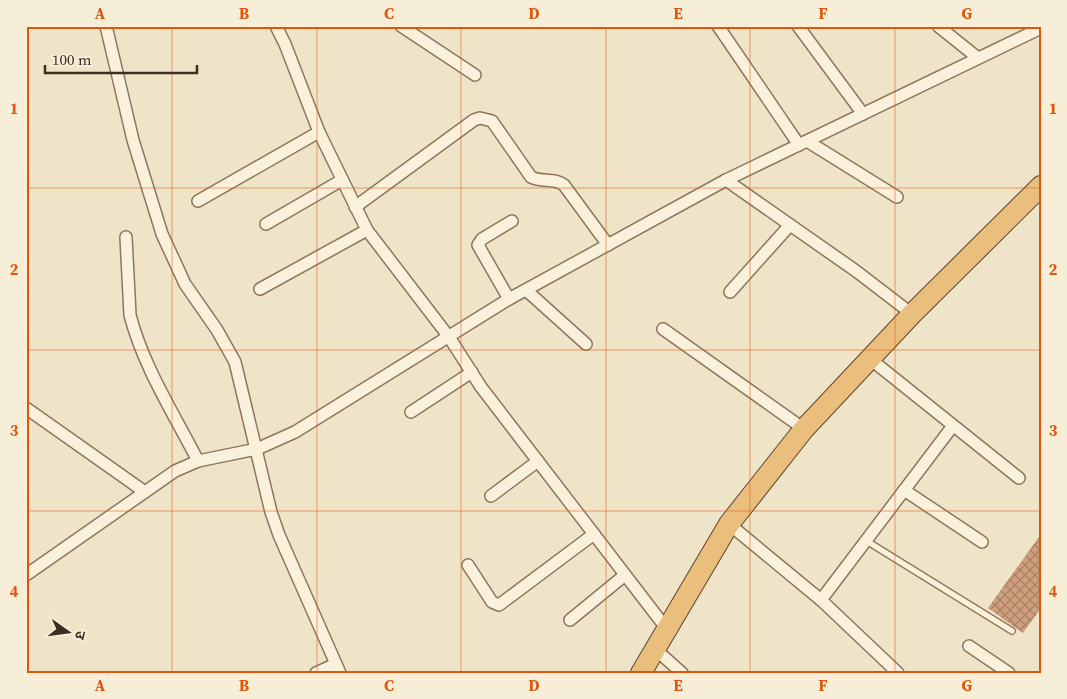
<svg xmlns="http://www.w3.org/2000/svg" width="1067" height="699" font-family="'Source Serif 4','Noto Sans Devanagari',serif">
<defs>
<pattern id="building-cross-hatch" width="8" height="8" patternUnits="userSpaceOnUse" patternTransform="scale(1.25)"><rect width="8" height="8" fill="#cf9f7d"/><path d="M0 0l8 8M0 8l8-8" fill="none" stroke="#a98266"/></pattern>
</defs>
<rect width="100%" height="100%" fill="#f0e4c8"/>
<polygon fill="url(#building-cross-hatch)" points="1041,534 1041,608 1023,633 988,608"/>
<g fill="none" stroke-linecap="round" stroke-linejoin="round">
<defs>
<polyline id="service" points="865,540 1012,631"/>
<g id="minor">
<polyline points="106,26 133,140 162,234 185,284 217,330 235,362 271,512 279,535 340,673"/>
<polyline points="276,26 285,44 319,132 367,230 449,337 481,387 666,628"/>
<polyline points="401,26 475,75"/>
<polyline points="718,26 799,145"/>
<polyline points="798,26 863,114"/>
<polyline points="938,26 978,58"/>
<polyline points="807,141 897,197"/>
<polyline points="726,180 856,271 912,314"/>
<polyline points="198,201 319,132"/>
<path d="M355,207L474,120L480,118L492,121L531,177C542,183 554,177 564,185L608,245"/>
<polyline points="266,224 342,180"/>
<path d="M126,237L130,315C143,366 174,414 198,461"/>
<polyline points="260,289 367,230"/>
<polyline points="526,290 586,344"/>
<polyline points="730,292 790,225"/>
<polyline points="509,299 478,245 482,239 512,221"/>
<polyline points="663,329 804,429"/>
<polyline points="869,358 1019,478"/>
<polyline points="26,408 145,492"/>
<polyline points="411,412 472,372"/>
<polyline points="904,490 982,542"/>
<polyline points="491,496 538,461"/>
<polyline points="729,524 821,600 898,673"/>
<polyline points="468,565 492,602 499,605 594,534"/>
<polyline points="26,575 175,471 198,461 257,449 295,432 509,299 726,180 1041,28"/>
<polyline points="821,600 952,427"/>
<polyline points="570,620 625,575"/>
<polyline points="969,646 1009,673"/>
<polyline points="654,648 682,673"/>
<polyline points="316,673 336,664"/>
</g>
<polyline id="trunk" points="641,673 729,524 804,429 912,314 1041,186"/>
</defs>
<use href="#service" stroke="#8d765c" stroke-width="8"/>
<use href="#minor" stroke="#8d765c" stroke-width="14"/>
<use href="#trunk" stroke="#5b4430" stroke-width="22"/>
<use href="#service" stroke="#faf1dc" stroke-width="5.5"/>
<use href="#minor" stroke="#faf1dc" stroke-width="11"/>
<use href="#trunk" stroke="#eabe7c" stroke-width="20"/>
</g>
<path fill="none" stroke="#df570d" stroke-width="1" stroke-opacity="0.55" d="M172,26V673M317,26V673M461,26V673M606,26V673M750,26V673M895,26V673M26,188H1041M26,350H1041M26,511H1041"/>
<rect width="1067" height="699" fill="none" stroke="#f7eed8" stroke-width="55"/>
<g transform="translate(68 632) rotate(104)" stroke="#f7eed8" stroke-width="4" paint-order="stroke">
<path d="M0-4L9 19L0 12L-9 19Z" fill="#3d2e20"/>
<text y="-8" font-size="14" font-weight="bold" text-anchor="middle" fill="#3d2e20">उ</text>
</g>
<path d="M45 65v8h152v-8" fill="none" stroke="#3d2e20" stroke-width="2.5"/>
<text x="52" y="65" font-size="15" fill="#3d2e20" stroke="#f7eed8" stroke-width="4" paint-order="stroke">100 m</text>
<rect x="28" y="28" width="1012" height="644" fill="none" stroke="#df570d" stroke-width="2"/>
<g font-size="16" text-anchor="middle" font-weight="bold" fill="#df570d">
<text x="100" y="19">A</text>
<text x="244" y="19">B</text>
<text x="389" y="19">C</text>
<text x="534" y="19">D</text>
<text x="678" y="19">E</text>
<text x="823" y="19">F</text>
<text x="967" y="19">G</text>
<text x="14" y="114">1</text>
<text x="1053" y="114">1</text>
<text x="14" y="275">2</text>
<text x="1053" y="275">2</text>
<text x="14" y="436">3</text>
<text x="1053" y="436">3</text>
<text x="14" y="597">4</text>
<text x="1053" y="597">4</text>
<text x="100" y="691">A</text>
<text x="244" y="691">B</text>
<text x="389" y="691">C</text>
<text x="534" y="691">D</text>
<text x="678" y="691">E</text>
<text x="823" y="691">F</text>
<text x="967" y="691">G</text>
</g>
</svg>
